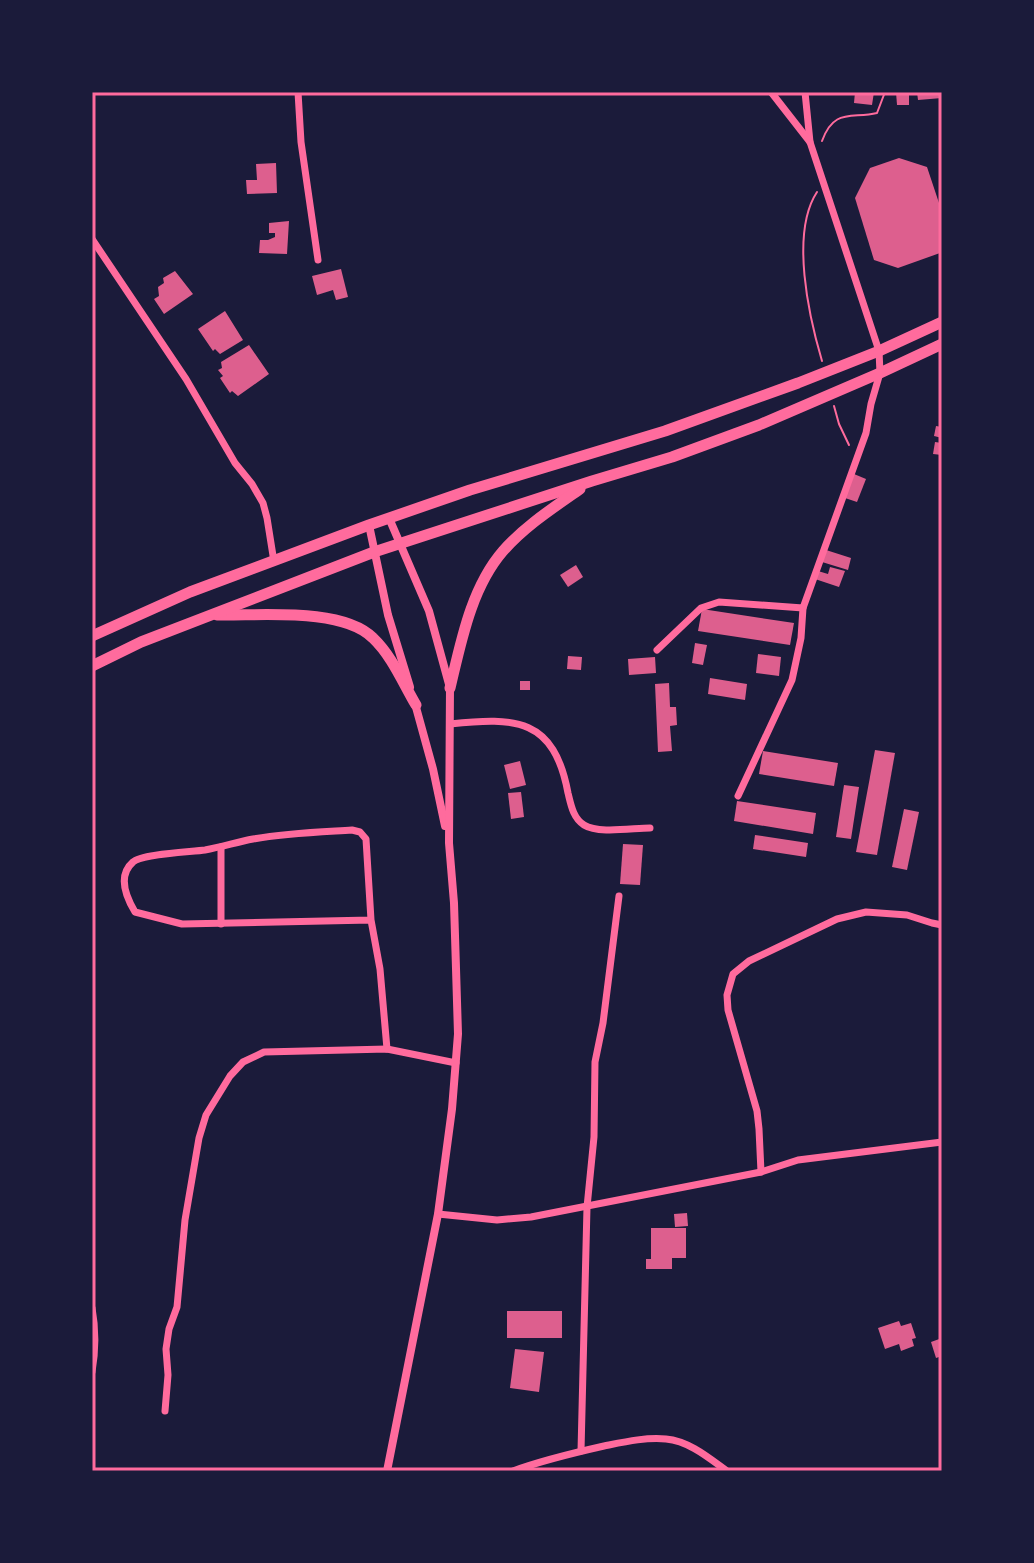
<svg xmlns="http://www.w3.org/2000/svg" width="1034" height="1563" font-family="Bitter,serif">
<rect width="100%" height="100%" fill="#1b1b3a"/>
<g fill="#dd5f8e">
<polygon points="855,92 874,92 872,105 854,103"/>
<polygon points="896,92 909,92 909,105 897,105"/>
<polygon points="917,92 942,92 942,98 918,100"/>
<polygon points="899,158 927,167 942,212 942,250 940,253 898,268 874,260 855,198 870,168"/>
<polygon points="276,163 277,193 247,194 246,180 257,180 256,164"/>
<polygon points="289,221 287,254 259,253 260,240 268,240 275,237 275,233 269,233 269,223"/>
<polygon points="341,269 348,297 336,300 333,290 317,295 312,276"/>
<polygon points="175,271 193,294 164,314 154,299 159,296 158,287 164,283 163,278"/>
<polygon points="225,311 243,340 220,354 215,349 213,351 198,329"/>
<polygon points="249,345 269,374 238,396 232,391 230,393 220,378 223,376 218,370 222,368 221,362"/>
<polygon points="936,426 942,427 942,438 934,436"/>
<polygon points="935,442 942,443 942,455 933,454"/>
<polygon points="854,474 866,479 857,502 845,498"/>
<polygon points="826,550 851,558 848,570 822,562"/>
<polygon points="576,565 583,577 568,587 560,575"/>
<polygon points="830,567 845,571 839,587 815,579 818,571 828,574"/>
<polygon points="702,609 794,623 790,645 698,631"/>
<polygon points="695,643 707,645 703,665 692,663"/>
<polygon points="758,654 781,657 779,676 756,673"/>
<polygon points="568,656 582,657 581,670 567,669"/>
<polygon points="655,657 656,673 629,675 628,659"/>
<polygon points="710,678 747,684 745,700 708,694"/>
<rect x="520" y="681" width="10" height="9"/>
<polygon points="669,683 670,707 676,707 677,725 670,726 672,751 658,752 655,684"/>
<polygon points="875,750 895,753 877,855 856,852"/>
<polygon points="763,751 838,763 834,786 759,774"/>
<polygon points="520,761 526,785 510,789 504,765"/>
<polygon points="844,785 859,787 851,839 836,837"/>
<polygon points="521,792 524,817 511,819 508,793"/>
<polygon points="737,801 816,813 813,834 734,821"/>
<polygon points="904,809 919,812 907,870 892,867"/>
<polygon points="755,835 808,843 806,857 753,849"/>
<polygon points="623,844 643,845 640,885 620,884"/>
<polygon points="687,1213 688,1226 675,1227 674,1214"/>
<polygon points="651,1228 686,1228 686,1258 672,1258 672,1269 646,1269 646,1259 651,1259"/>
<rect x="507" y="1311" width="55" height="27"/>
<polygon points="899,1321 901,1326 911,1323 916,1338 912,1339 914,1346 901,1351 899,1344 885,1349 878,1328"/>
<polygon points="942,1338 942,1356 936,1358 931,1342"/>
<polygon points="515,1349 544,1352 539,1392 510,1388"/>
</g>
<g fill="none" stroke-linecap="round" stroke-linejoin="round">
<g stroke="#ff6b9d" stroke-width="2">
<path d="M822,141C834,108 851,119 877,113L885,92"/>
<path d="M817,192C790,233 809,317 822,361"/>
<polyline points="834,406 839,424 849,445"/>
</g>
<g stroke="#ff6b9d" stroke-width="7">
<polyline points="298,92 301,142 318,260"/>
<polyline points="805,92 810,142"/>
<polyline points="92,239 186,379 235,463 252,484 263,503 267,518 274,562"/>
<polyline points="657,650 701,608 719,602 803,608 866,433 871,404 880,373 879,351 810,142 771,92"/>
<path d="M450,724C516,717 554,718 568,793C571,805 573,818 584,825C598,834 633,828 650,828"/>
<polyline points="738,796 792,680 801,638 803,608"/>
<polyline points="221,847 221,924"/>
<path d="M371,920L366,839L360,832L352,830C319,832 286,833 253,839C237,842 222,847 205,850C191,852 141,854 133,862C117,876 126,897 135,912L182,924L371,920L380,969L387,1049"/>
<polyline points="761,1172 759,1129 757,1111 728,1010 727,995 733,974 749,961 837,919 866,912 907,915 932,923 942,925"/>
<polyline points="438,1214 497,1220 531,1217 761,1172 798,1160 942,1142"/>
<path d="M92,1308C96,1330 96,1349 92,1372"/>
<polyline points="165,1411 168,1375 166,1349 169,1329 177,1307 185,1220 199,1138 206,1115 230,1076 243,1062 264,1052 387,1049 456,1063"/>
<polyline points="581,1451 587,1207 594,1137 595,1062 603,1023 619,896"/>
<path d="M513,1471C543,1460 573,1453 604,1446C624,1442 646,1437 666,1439C689,1441 709,1458 727,1471"/>
</g>
<g stroke="#ff6b9d" stroke-width="8">
<polyline points="369,525 388,615 410,687"/>
<polyline points="414,700 433,769 445,826"/>
<polyline points="387,1471 438,1214 452,1109 458,1034 454,903 449,843 450,688 429,611 389,518"/>
</g>
<g stroke="#ff6b9d" stroke-width="11">
<path d="M217,615C260,616 342,607 373,638C392,656 403,683 416,705"/>
<polyline points="92,636 190,592 369,525 470,490 665,431 798,383 879,351 942,322"/>
<polyline points="92,666 141,642 374,552 592,481 672,457 759,425 880,373 942,344"/>
<path d="M450,688C461,642 471,588 503,551C525,526 553,508 580,489"/>
</g>
</g>
<rect width="1034" height="1563" fill="none" stroke="#1b1b3a" stroke-width="188"/>
<rect x="94" y="94" width="846" height="1375" fill="none" stroke="#ff6b9d" stroke-width="3"/>
</svg>
